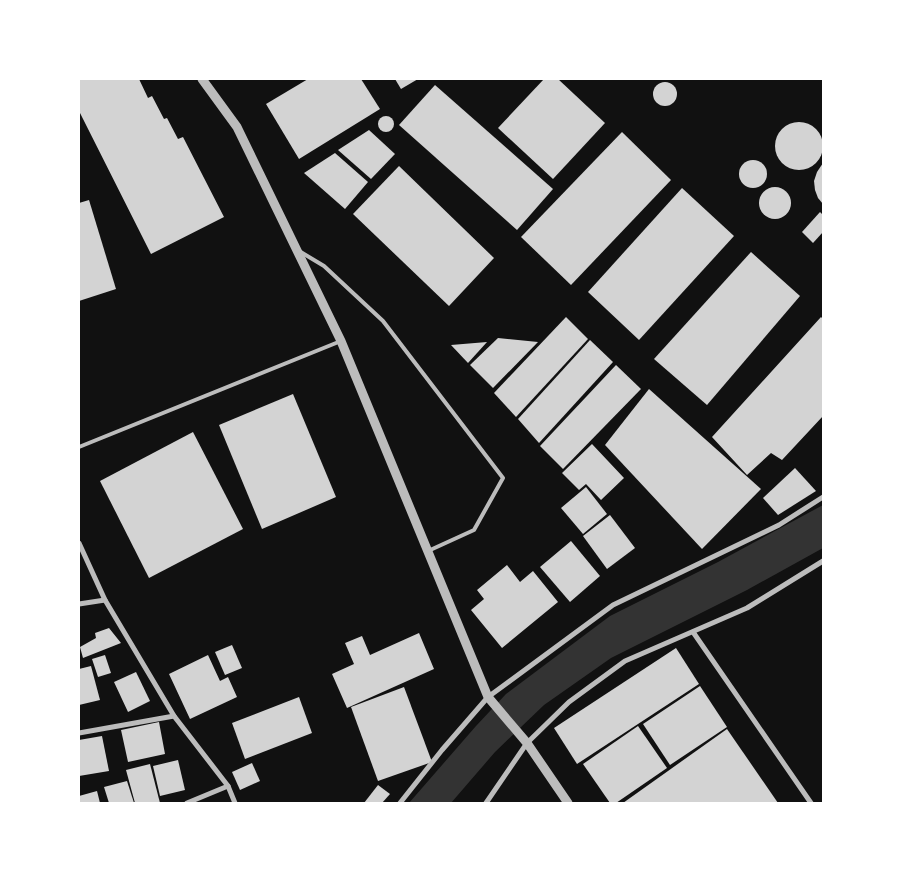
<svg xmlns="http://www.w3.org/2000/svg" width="902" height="882" font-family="'Asap Condensed',sans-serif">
<rect width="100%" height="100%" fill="#111"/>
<polygon fill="#333" points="823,505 823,548 747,590 611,658 544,705 495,752 451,803 409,803 476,726 506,694 610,616 718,562"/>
<g fill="#d3d3d3">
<polygon points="79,79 139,79 148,98 152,96 164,119 167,118 178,139 183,137 224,217 151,254 79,111"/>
<polygon points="308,79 361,79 380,109 299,159 266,104"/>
<polygon points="395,79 418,79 401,89"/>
<polygon points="544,79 558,79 605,123 553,179 498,128"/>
<circle cx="665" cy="94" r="12"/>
<polygon points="435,85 553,189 517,230 399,125"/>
<circle cx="386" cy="124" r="8"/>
<circle cx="799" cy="146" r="24"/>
<polygon points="369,130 395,154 371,179 338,150"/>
<polygon points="622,132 671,180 571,285 521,237"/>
<polygon points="335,153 368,182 345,209 304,173"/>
<circle cx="753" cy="174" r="14"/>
<polygon points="823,163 823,204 818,198 815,190 814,181 817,172"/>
<polygon points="399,166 494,258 449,306 353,214"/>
<circle cx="775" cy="203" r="16"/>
<polygon points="682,188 734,236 639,340 588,292"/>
<polygon points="89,200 116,289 79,301 79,203"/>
<polygon points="820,212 823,215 823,232 813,243 802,232"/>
<polygon points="751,252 800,296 707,405 654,359"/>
<polygon points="566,317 588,339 516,417 494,393"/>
<polygon points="821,317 823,319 823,416 782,460 771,453 747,475 712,437"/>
<polygon points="498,338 538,342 493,388 470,365"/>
<polygon points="590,340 613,362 539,443 518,419"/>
<polygon points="487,342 468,363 451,345"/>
<polygon points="616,365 641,389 563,469 540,446"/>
<polygon points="649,389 761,489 702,549 605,445"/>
<polygon points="293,394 336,497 262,529 219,425"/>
<polygon points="193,432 243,529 149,578 100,481"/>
<polygon points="592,444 624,478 601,500 586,484 579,490 562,473"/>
<polygon points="795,468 816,491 778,515 763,498"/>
<polygon points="586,487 607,514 583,534 561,508"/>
<polygon points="610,515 635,548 607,569 583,536"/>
<polygon points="571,541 600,576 570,602 540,567"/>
<polygon points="507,565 520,582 533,571 558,602 502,648 471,610 484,599 477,590"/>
<polygon points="109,628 121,643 83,658 80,647 96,638 95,633"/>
<polygon points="419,633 434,669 347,708 332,674 354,664 345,643 362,636 370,655"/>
<polygon points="232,645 242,668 225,675 215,652"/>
<polygon points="676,648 699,684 577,764 554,728"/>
<polygon points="105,655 111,673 98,677 92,659"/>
<polygon points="208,655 220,681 228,677 237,697 190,719 169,674"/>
<polygon points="91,666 100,700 79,705 79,669"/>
<polygon points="136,672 150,701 128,712 114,682"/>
<polygon points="700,686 727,727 670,765 643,724"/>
<polygon points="404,687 432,762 378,781 351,707"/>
<polygon points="299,697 312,733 245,759 232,723"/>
<polygon points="159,722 165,754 128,762 121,730"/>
<polygon points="638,726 667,768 616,803 610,803 583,764"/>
<polygon points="727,729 778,803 623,803"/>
<polygon points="102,736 109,771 79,776 79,740"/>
<polygon points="178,760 185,790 160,796 153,766"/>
<polygon points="252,763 260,781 240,790 232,772"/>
<polygon points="150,764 160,803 135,803 126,770"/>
<polygon points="127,781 134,803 109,803 104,787"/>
<polygon points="378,785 390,794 382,803 364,803"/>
<polygon points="97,791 100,803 79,803 79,796"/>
</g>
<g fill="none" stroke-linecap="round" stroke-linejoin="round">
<g stroke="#bcbcbc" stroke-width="4">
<polyline points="299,251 324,266 383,321 503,478 474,530 428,551"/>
<polyline points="79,447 341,341"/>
</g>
<g stroke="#bcbcbc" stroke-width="5">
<polyline points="79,543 105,600 174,716 228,786 235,803"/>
<polyline points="79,604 105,600"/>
<polyline points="693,632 811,803"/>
<polyline points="79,733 174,716"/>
<polyline points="187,803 228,786"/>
<polyline points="400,803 442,750 488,697 613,605 779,525 823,497"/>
<polyline points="486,803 527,743 569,702 625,661 747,608 823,561"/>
</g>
<polyline stroke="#bcbcbc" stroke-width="9" points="202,79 237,127 341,341 488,697 527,743 568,803"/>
</g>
<rect width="902" height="882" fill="none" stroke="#ffffff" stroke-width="160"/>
</svg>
